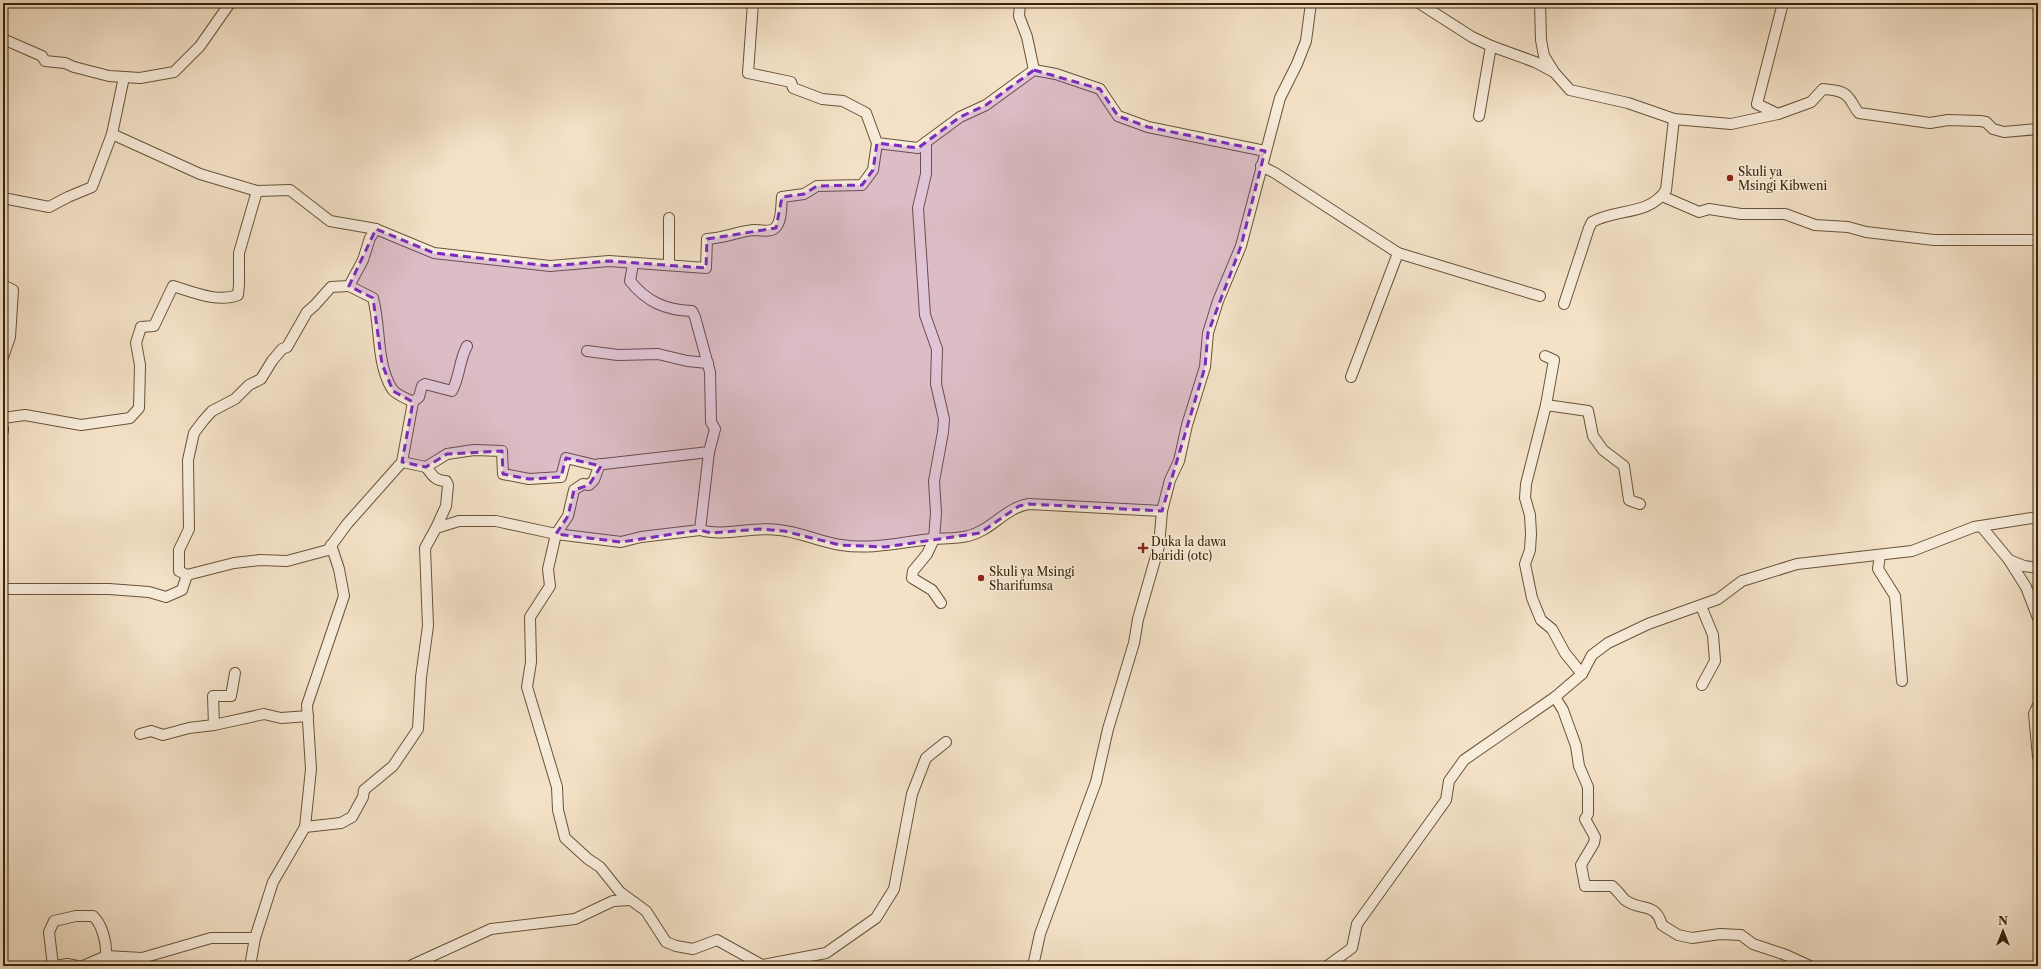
<svg xmlns="http://www.w3.org/2000/svg" width="2041" height="969" font-family="'Libre Caslon Text',serif">
<rect width="100%" height="100%" fill="#f4e2c8"/>
<filter id="stains"><feTurbulence type="fractalNoise" baseFrequency=".005" numOctaves="4"/><feColorMatrix values="0 0 0 0 .2 0 0 0 0 .09 0 0 0 0 .02 0 0 0 .5 -.17"/></filter>
<radialGradient id="worn" r=".72"><stop offset=".6" stop-color="#630" stop-opacity="0"/><stop offset="1" stop-color="#630" stop-opacity=".3"/></radialGradient>
<g fill="none" stroke-linecap="round" stroke-linejoin="round">
<defs>
<g id="street">
<polyline points="753,3 748,73 791,82 793,88 822,99 843,101 866,113 877,143 918,148 960,117 986,105 1034,70"/>
<polyline points="1020,3 1019,16 1027,37 1034,70"/>
<polyline points="1419,3 1472,37 1491,46 1479,116"/>
<path d="M1540,3L1541,40L1544,56L1554,72L1570,90L1628,103L1674,119L1731,124L1778,114L1811,102L1823,89C1832,90 1843,90 1848,97C1853,102 1854,108 1859,113L1930,123L1948,120L1980,121L1986,122L1993,129L2004,132L2038,129"/>
<polyline points="3,39 42,56 45,61 65,63 74,67 109,76 140,78 174,72 200,46 230,3"/>
<polyline points="1491,46 1535,62 1552,71"/>
<polyline points="1034,70 1056,74 1100,89 1118,116 1148,127 1265,151"/>
<path d="M124,77L112,134L200,174L257,191L290,190L330,221L376,229L434,253L550,266L609,261L706,268L707,239C723,238 737,232 753,230C760,230 771,233 776,227C782,220 781,206 782,197L804,194L817,186L862,185L873,170L877,143"/>
<polyline points="1778,114 1757,104 1783,3"/>
<polyline points="926,142 926,174 918,208 925,315 937,349 936,384 944,419 943,432 934,481 936,513 934,539 927,554 913,571 912,578 932,590 941,603"/>
<polyline points="1261,166 1275,173 1398,253 1351,377"/>
<polyline points="1662,196 1699,212 1709,209 1741,214 1785,214 1815,225 1848,227 1866,232 1934,240 2038,240"/>
<polyline points="3,198 49,207 68,197 92,187 112,134"/>
<polyline points="669,218 669,265"/>
<path d="M376,229L370,238L363,260L349,286L373,298C381,328 376,363 392,389C396,395 408,399 413,402"/>
<polyline points="1398,253 1540,296"/>
<polyline points="3,285 13,290 10,337 3,357"/>
<path d="M1564,304L1589,228L1592,222C1617,208 1649,216 1666,190L1674,119"/>
<polyline points="587,351 618,355 658,354 687,361 708,363"/>
<polyline points="1545,356 1554,360 1546,405 1526,484 1525,498 1530,515 1531,534 1530,550 1525,564 1532,598 1541,620 1552,629 1565,653 1582,674"/>
<polyline points="1546,405 1588,411 1593,436 1603,450 1624,466 1629,500 1640,504"/>
<path d="M3,418L25,415L81,425L130,418L139,408L140,365L136,343L141,327L154,326L173,286C193,292 218,303 238,295L239,285V253L257,191"/>
<polyline points="3,428 3,431"/>
<path d="M402,462L426,467L447,454L474,450L502,451L503,474L529,479L561,477L566,458L595,465L709,452L715,429L711,422L710,372L695,317L692,311C665,310 647,302 630,281L633,264"/>
<polyline points="600,464 594,480 589,485 583,484 574,490 568,516 556,534 548,569 550,586 530,617 531,662 527,687 557,787 558,810 565,838 588,859 600,867 620,892 646,911 666,942 676,946 693,949 717,940 762,965 826,953 876,918 894,889 912,794 926,758 946,742"/>
<path d="M426,467C432,474 434,481 446,481L448,485L446,506L436,528"/>
<polyline points="1981,526 2009,560 2026,587 2038,618"/>
<path d="M700,530C725,537 753,526 779,530C800,532 820,542 841,545C872,550 901,542 932,539C944,538 956,539 968,536C991,531 1006,507 1029,504L1162,511"/>
<polyline points="1880,555 1878,569 1895,596 1902,681"/>
<polyline points="2009,560 2024,566 2038,568"/>
<path d="M187,575L234,563L260,560L287,561L328,550L347,524L402,462L413,402L419,397L422,386L425,384L452,391C460,377 459,360 467,346"/>
<polyline points="3,589 109,589 149,592 166,597 182,590 187,575 179,571 179,550 189,529 188,460 194,433 203,421 212,411 235,399 249,385 261,379 272,361 282,349 287,347 307,312 315,305 331,287 349,286"/>
<polyline points="1701,606 1713,635 1715,661 1702,685"/>
<path d="M1555,697L1563,710L1576,746L1579,766L1588,787V814L1585,819L1595,837L1594,843L1581,865L1585,886H1612C1617,890 1621,896 1625,900C1641,912 1655,901 1662,925L1678,935L1692,938L1720,934L1741,935L1753,944L1786,955L1810,966"/>
<polyline points="2038,705 2034,714 2038,757"/>
<polyline points="214,725 213,696 231,696 235,673"/>
<polyline points="140,734 151,731 163,735 189,728 214,725 264,714 281,718 308,716"/>
<polyline points="305,827 341,823 352,817 363,797 364,790 393,766 418,729 421,677 428,626 425,548 436,528 459,521 496,521 556,534 621,542 641,537 700,530 709,452"/>
<path d="M53,966L49,932L54,921L76,916H93C102,924 107,943 106,956"/>
<polyline points="55,966 67,964 77,966"/>
<polyline points="83,966 106,956 142,958 211,938 255,938"/>
<polyline points="250,966 255,938 273,882 305,827 311,769 307,705 344,596 339,569 331,545"/>
<polyline points="410,966 491,929 575,919 613,901 630,900"/>
<polyline points="1033,966 1040,934 1096,782 1108,729 1134,643 1138,619 1159,546 1162,511 1170,480 1179,461 1187,425 1205,367 1208,333 1218,301 1241,246 1280,98 1297,64 1306,41 1311,3"/>
<polyline points="1327,966 1352,948 1357,924 1446,800 1449,781 1464,760 1555,697 1582,674 1592,655 1608,643 1648,624 1718,599 1742,581 1797,564 1912,551 1974,527 2038,517"/>
</g>
</defs>
<use href="#street" stroke="#685337" stroke-width="12"/>
<use href="#street" stroke="#f8ecdb" stroke-width="10"/>
</g>
<path fill="#7b2cbf" fill-opacity="0.2" stroke="#7b2cbf" stroke-width="3" stroke-dasharray="8 5" stroke-linejoin="round" d="M1034,70L1100,89L1118,116L1148,127L1265,151L1241,246L1208,333L1205,367L1162,511L1029,504L1019,506L980,533L885,547L840,545L784,531L760,529L711,533L700,530L621,542L556,534L568,516L574,490L589,485L601,466L566,458L561,477L529,479L503,474L502,451L447,454L426,467L402,462L413,402L393,391L382,364L373,298L349,286L376,229L434,253L550,266L609,261L706,268L707,239L776,228L782,197L804,194L817,186L862,185L873,170L877,143L918,148L960,117L986,105Z"/>
<g fill="#8f2418" stroke="#f8ecdb" stroke-width="1.5">
<circle cx="1730" cy="178" r="4"/>
<path d="M1141 542h4v4h4v4h-4v4h-4v-4h-4v-4h4z"/>
<circle cx="981" cy="578" r="4"/>
</g>
<g text-anchor="middle" dominant-baseline="central" stroke-width="3" stroke-linejoin="round" paint-order="stroke">
<g font-size="12" fill="#392307" stroke="#f8ecdb" text-anchor="start">
<text x="1738" y="171">Skuli ya<tspan x="1738" dy="14">Msingi Kibweni</tspan></text>
<text x="1151" y="541">Duka la dawa<tspan x="1151" dy="14">baridi (otc)</tspan></text>
<text x="989" y="571">Skuli ya Msingi<tspan x="989" dy="14">Sharifumsa</tspan></text>
</g>
</g>
<rect width="2041" height="969" fill="none" stroke="#f4e2c8" stroke-width="16"/>
<rect x="4" y="4" width="2033" height="961" fill="none" stroke="#392307" stroke-width="2"/>
<rect x="8" y="8" width="2025" height="953" fill="none" stroke="#392307"/>
<g transform="translate(2003 931)" stroke="#f8ecdb" stroke-width="3" paint-order="stroke">
<path d="M0-3L7 15L0 10L-7 15Z" fill="#392307"/>
<text y="-6" font-size="11" font-weight="bold" text-anchor="middle" fill="#392307">N</text>
</g>
<rect width="100%" height="100%" filter="url(#stains)"/>
<rect width="100%" height="100%" fill="url(#worn)"/>
</svg>
